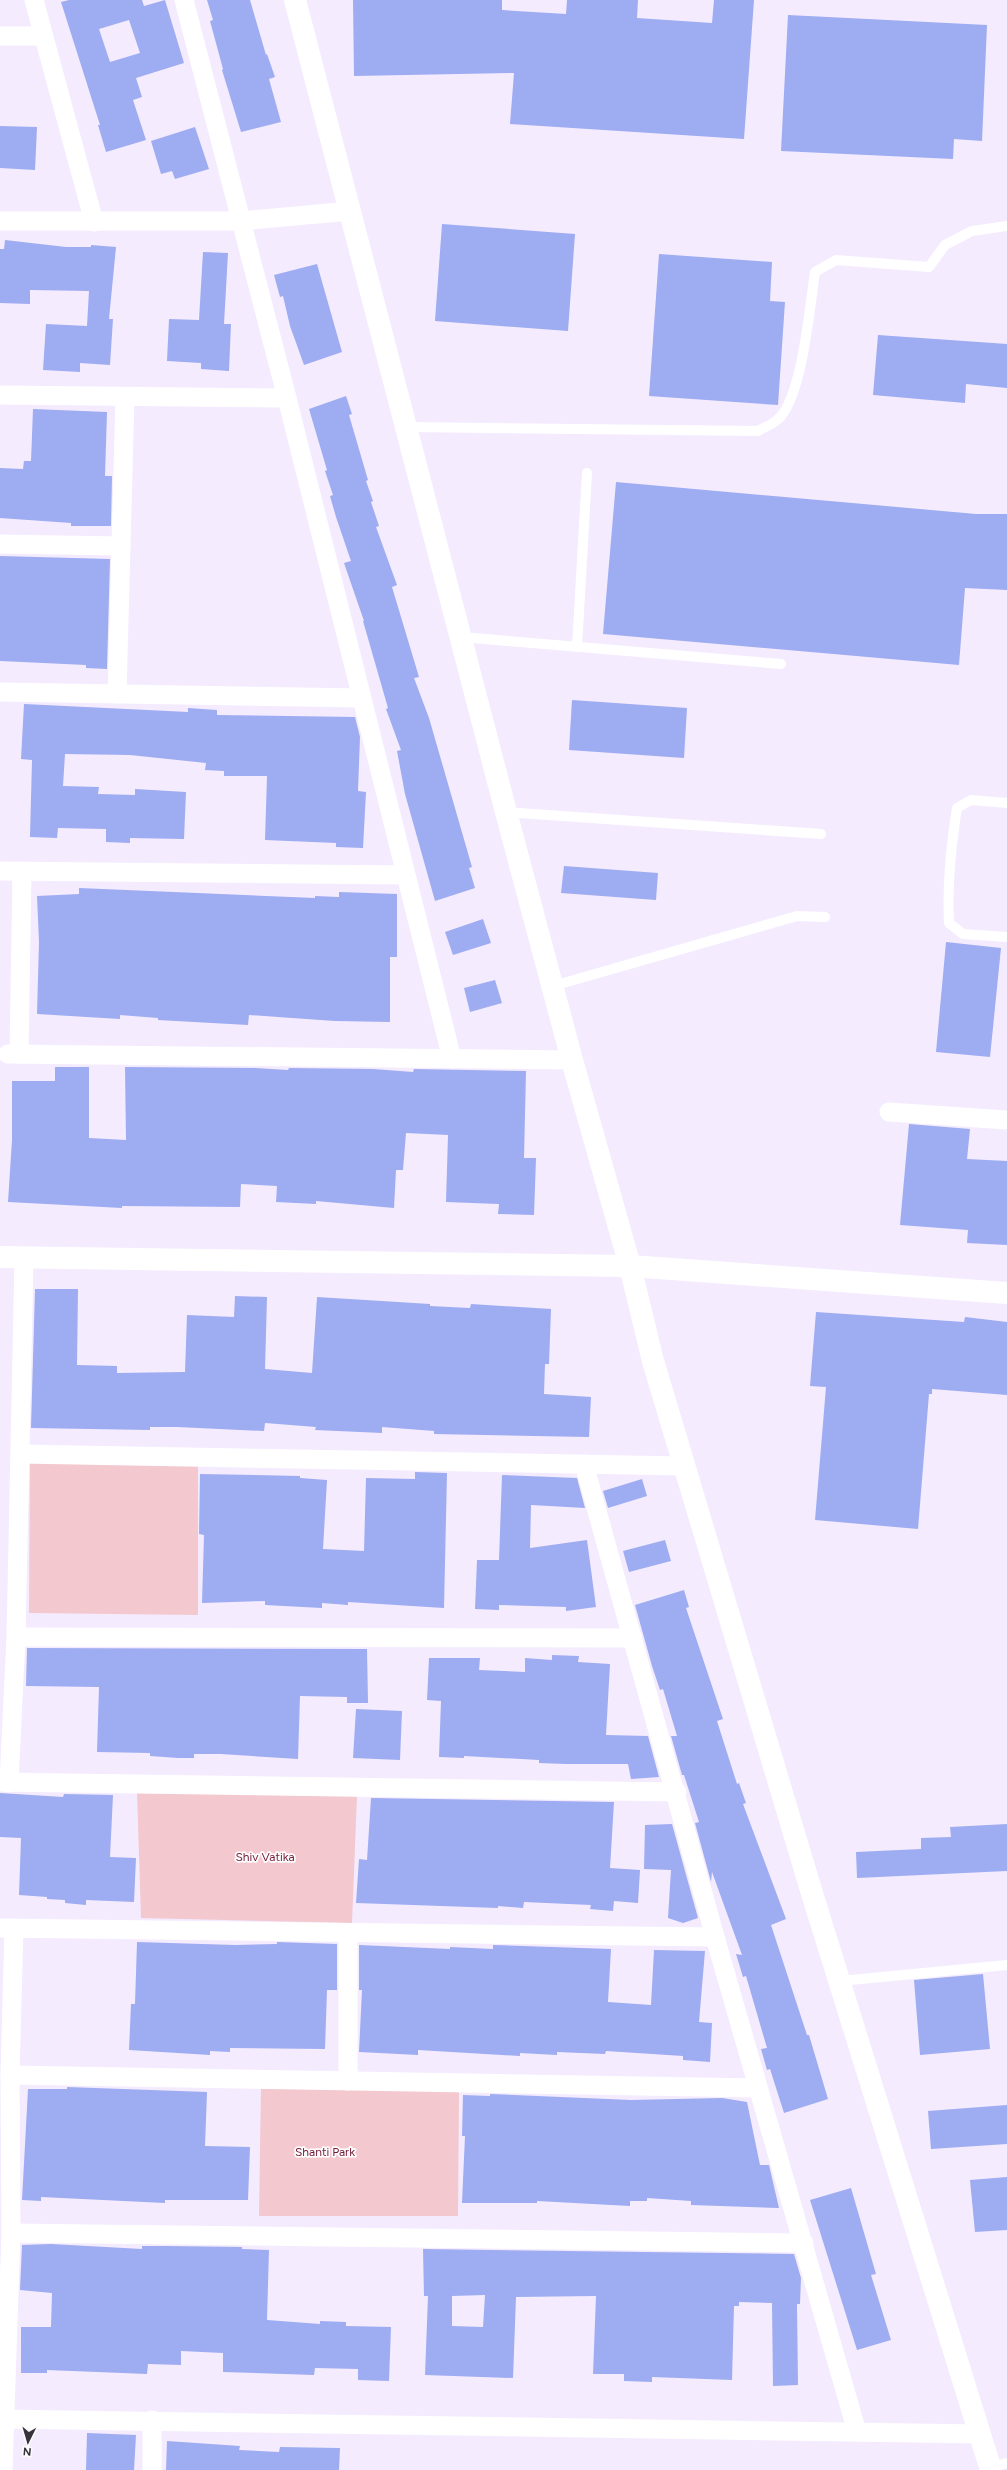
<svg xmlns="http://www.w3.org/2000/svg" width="1007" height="2470" font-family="Figtree,sans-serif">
<rect width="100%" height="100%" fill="#f4ebff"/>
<g fill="#f3c8cf">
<polygon points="30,1463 198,1464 198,1615 29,1613"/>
<polygon points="137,1792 357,1795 352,1923 141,1918"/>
<polygon points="261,2086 459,2091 458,2216 259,2216"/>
</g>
<g fill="#9eacf1" fill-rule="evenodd">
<path d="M69,0H142L144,6L165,0L184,63L136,78L142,97L133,100L146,140L106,152L98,125H100L61,2ZM129,20L140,53L110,62L99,29Z"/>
<polygon points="207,0 250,0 266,55 267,54 275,77 269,79 281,122 241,132 222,70 223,69 210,21 213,20"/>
<polygon points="353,0 502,0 502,10 566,14 567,0 638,0 637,18 712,23 714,0 754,0 744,139 510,124 514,73 354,76"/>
<polygon points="788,15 987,25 982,141 954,139 953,159 781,151"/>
<polygon points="0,126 37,127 35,170 0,168"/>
<polygon points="195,127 209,169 175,179 172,171 161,174 151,141"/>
<polygon points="442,224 575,234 568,331 435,321"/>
<polygon points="5,240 66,247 91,247 91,245 116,247 109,319 113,319 110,365 80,363 80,372 43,370 46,324 87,326 89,291 30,290 30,304 0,303 0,249 4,249"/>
<polygon points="203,252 228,253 224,324 231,324 229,371 201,369 201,363 167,361 169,319 199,320"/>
<polygon points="659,254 772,262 770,301 785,302 778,405 649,396"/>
<polygon points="317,264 342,352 304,365 290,326 283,296 280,297 274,275"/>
<polygon points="878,335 1007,344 1007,388 966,384 965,403 873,395"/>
<polygon points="346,396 352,414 349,415 368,480 366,481 373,501 371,502 379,526 376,527 397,585 392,587 419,677 414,678 429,718 472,867 469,868 475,888 435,901 405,794 397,751 401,750 386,709 388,708 363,621 364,621 344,563 351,561 336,517 330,496 333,495 325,471 327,470 309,409"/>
<polygon points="33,409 107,412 105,476 112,476 111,526 71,526 71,523 0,518 0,468 23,469 24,461 31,461"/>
<polygon points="616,482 976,514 1007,514 1007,590 965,588 959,665 603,634"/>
<polygon points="0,556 110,559 107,669 86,668 86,665 0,661"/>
<polygon points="572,700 687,708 684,758 569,750"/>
<polygon points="24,704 188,712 188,708 217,710 217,715 355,717 360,737 358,791 366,792 363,848 336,847 336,843 265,840 267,776 224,776 224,771 205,770 206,763 130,755 65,754 63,786 99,787 98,794 135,795 135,789 186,792 184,839 130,838 130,843 106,842 106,829 58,828 57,838 30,837 32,760 21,759"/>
<polygon points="564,866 658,873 656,900 561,893"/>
<polygon points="79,888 315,898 315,896 339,897 339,892 397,894 397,957 390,957 390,1022 335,1021 249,1015 248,1025 158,1020 158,1018 120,1015 120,1019 37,1014 39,942 37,896 79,894"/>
<polygon points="483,919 491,943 453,955 445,932"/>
<polygon points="946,942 1001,948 990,1057 936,1052"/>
<polygon points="495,980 502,1003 470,1012 464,988"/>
<polygon points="55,1067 89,1067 89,1138 126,1140 125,1067 255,1068 288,1070 289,1068 373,1069 413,1072 414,1069 526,1071 524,1158 536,1158 534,1215 498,1214 499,1204 446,1202 448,1135 406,1133 403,1170 396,1170 394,1208 316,1201 316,1204 276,1202 277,1186 241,1184 240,1207 122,1206 122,1208 8,1202 12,1140 12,1081 55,1081"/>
<polygon points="909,1124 970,1129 967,1159 1007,1161 1007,1245 967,1243 968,1230 900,1225"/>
<polygon points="35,1289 78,1289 77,1365 117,1366 117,1373 185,1372 187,1315 234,1317 235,1296 267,1297 265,1369 312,1373 317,1297 430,1304 430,1306 470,1308 471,1304 551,1309 549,1364 545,1364 544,1394 591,1397 589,1437 434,1434 434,1431 382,1427 382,1433 315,1430 316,1427 265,1423 264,1431 177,1427 150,1427 150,1430 31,1428"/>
<polygon points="816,1312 964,1322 965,1317 1007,1322 1007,1395 932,1389 932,1394 929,1394 918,1529 815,1520 826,1387 810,1386"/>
<polygon points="415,1472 447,1473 444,1608 348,1602 348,1605 322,1603 322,1608 265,1605 265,1601 202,1603 204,1535 199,1534 200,1474 300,1476 300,1478 327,1480 323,1549 364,1551 366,1478 415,1479"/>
<polygon points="502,1475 577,1478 585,1508 531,1505 530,1548 587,1540 596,1607 566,1611 566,1607 499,1605 499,1610 475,1609 477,1560 499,1560"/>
<polygon points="642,1479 647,1496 608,1508 603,1491"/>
<polygon points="665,1540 671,1561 629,1572 623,1551"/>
<polygon points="684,1590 689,1607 686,1608 723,1719 717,1721 737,1784 739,1783 746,1803 743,1804 786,1919 771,1925 807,2035 809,2035 828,2099 784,2113 770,2069 767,2070 761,2049 767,2048 746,1976 743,1977 736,1954 742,1955 712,1872 711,1882 695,1823 699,1822 684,1775 682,1775 671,1736 677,1736 663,1689 660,1690 652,1666 635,1605"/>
<polygon points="27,1648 367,1649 368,1703 347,1703 347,1697 300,1696 298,1759 221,1754 194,1754 194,1758 178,1758 150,1756 150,1753 97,1752 99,1687 26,1686"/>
<polygon points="552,1655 579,1656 578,1662 610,1664 606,1735 648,1736 659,1777 631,1779 628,1764 566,1764 539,1763 539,1760 464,1756 464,1758 439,1757 441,1701 427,1700 429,1658 480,1658 479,1670 525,1672 525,1658 552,1660"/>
<polygon points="356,1709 402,1711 400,1760 353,1758"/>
<polygon points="0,1793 63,1797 64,1794 113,1795 110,1857 136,1858 134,1902 86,1900 86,1905 65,1903 65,1900 47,1899 47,1897 19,1895 21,1838 0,1837"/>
<polygon points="371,1798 614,1802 610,1868 640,1870 638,1903 614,1901 613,1911 590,1909 591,1905 524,1902 523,1908 498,1906 498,1908 356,1903 359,1859 367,1860"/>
<polygon points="672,1824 698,1918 683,1923 668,1918 671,1870 644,1869 645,1825"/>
<polygon points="1007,1824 1007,1871 857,1878 856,1852 921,1849 921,1838 951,1837 950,1827"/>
<polygon points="137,1942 235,1945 277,1944 277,1942 337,1944 337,1990 327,1990 325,2049 230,2048 230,2052 210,2051 210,2055 129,2050 131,2004 135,2004"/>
<polygon points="359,1945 450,1949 450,1947 493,1949 493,1945 611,1949 608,2002 651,2005 654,1950 705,1951 699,2022 712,2023 710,2062 683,2060 683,2056 606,2051 605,2054 557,2052 557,2055 520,2053 520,2056 418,2050 418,2055 359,2052 362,1990 359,1990"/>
<polygon points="983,1974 990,2049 920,2055 914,1980"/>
<polygon points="67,2087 207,2092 205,2146 250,2147 248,2200 165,2200 165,2203 41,2197 41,2201 22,2200 28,2089 67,2089"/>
<polygon points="490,2094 631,2100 722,2098 747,2102 760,2165 769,2165 779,2208 691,2205 691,2201 647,2198 647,2201 630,2201 630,2206 537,2201 537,2203 462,2203 465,2136 462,2136 463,2095 490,2096"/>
<polygon points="1007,2105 1007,2144 931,2149 928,2111"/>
<polygon points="1007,2177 1007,2230 975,2232 970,2180"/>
<polygon points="851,2188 876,2274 871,2275 891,2340 857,2350 810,2200"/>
<polygon points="51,2244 142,2249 142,2246 166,2246 242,2247 242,2249 269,2250 267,2320 320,2324 320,2321 346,2322 346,2326 391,2327 389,2381 358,2380 358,2369 315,2368 314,2375 223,2372 223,2353 181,2351 181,2365 148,2364 147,2374 47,2370 47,2373 21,2373 21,2327 51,2327 52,2293 20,2290 22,2245"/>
<path d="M423,2249L794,2254L801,2278L800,2304H797L798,2385L773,2386L772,2303L739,2302V2306H734L732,2380L652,2377V2382L624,2381V2374H593L596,2296L516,2297L513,2378L425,2375L428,2296H424ZM485,2295L483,2327L452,2326V2296Z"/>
<polygon points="87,2433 136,2435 134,2470 86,2470"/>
<polygon points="167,2441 240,2446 239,2450 279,2452 280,2447 340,2448 339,2470 166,2470"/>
</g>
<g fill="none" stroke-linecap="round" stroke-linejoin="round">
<g stroke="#fff" stroke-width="10">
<path d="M406,427L758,431C764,427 772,425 777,420C802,401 810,304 815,272L836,260L929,267L945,245L972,231L1007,226"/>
<polyline points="461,637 781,664"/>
<polyline points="577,647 587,473"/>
<path d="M1007,803L971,800L957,808C951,846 947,884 949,923L963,934L1007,937"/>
<polyline points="506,812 821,834"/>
<polyline points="553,986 797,916 825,917"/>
<polyline points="840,1981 1007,1965"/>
<polyline points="990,2467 1007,2463"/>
</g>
<g stroke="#fff" stroke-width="19">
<polyline points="34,0 94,222"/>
<polyline points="184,0 287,398 452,1059"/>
<polyline points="0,36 43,36"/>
<polyline points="0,221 241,221 350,211"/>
<polyline points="0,395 287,398"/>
<polyline points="0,544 121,546"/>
<polyline points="0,692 362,698"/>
<polyline points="117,694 125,397"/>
<polyline points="0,871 406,875"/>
<polyline points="8,1054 572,1060"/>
<polyline points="19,1054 22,871"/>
<polyline points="889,1112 1007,1120"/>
<polyline points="20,1454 683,1466"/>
<polyline points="584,1464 715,1937 857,2432"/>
<polyline points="16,1637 633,1638"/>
<polyline points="0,1782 677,1792"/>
<polyline points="9,1783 16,1637 24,1258"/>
<polyline points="0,1928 715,1937"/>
<polyline points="10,2075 758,2088"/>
<polyline points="348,2081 348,1933"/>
<polyline points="11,2233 804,2243"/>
<polyline points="0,2419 980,2434"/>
<polyline points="3,2470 11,2233 10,2075 14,1928"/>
<polyline points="152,2470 152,2420"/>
</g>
<g stroke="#fff" stroke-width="22">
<polyline points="295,0 506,812 572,1060 630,1266 653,1361 811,1890 991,2470"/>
<polyline points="0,1257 630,1266 1007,1293"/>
</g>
</g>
<g text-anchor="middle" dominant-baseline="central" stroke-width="3.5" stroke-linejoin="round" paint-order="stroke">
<g font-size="12" fill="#741a36" stroke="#fdfdfd">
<text x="265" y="1857">Shiv Vatika</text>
<text x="325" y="2152">Shanti Park</text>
</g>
</g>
<g transform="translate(28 2442) rotate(185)" stroke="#fdfdfd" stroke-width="3" paint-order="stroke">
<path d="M0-3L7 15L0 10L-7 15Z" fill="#37333d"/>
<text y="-6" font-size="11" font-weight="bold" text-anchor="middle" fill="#37333d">N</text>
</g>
</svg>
